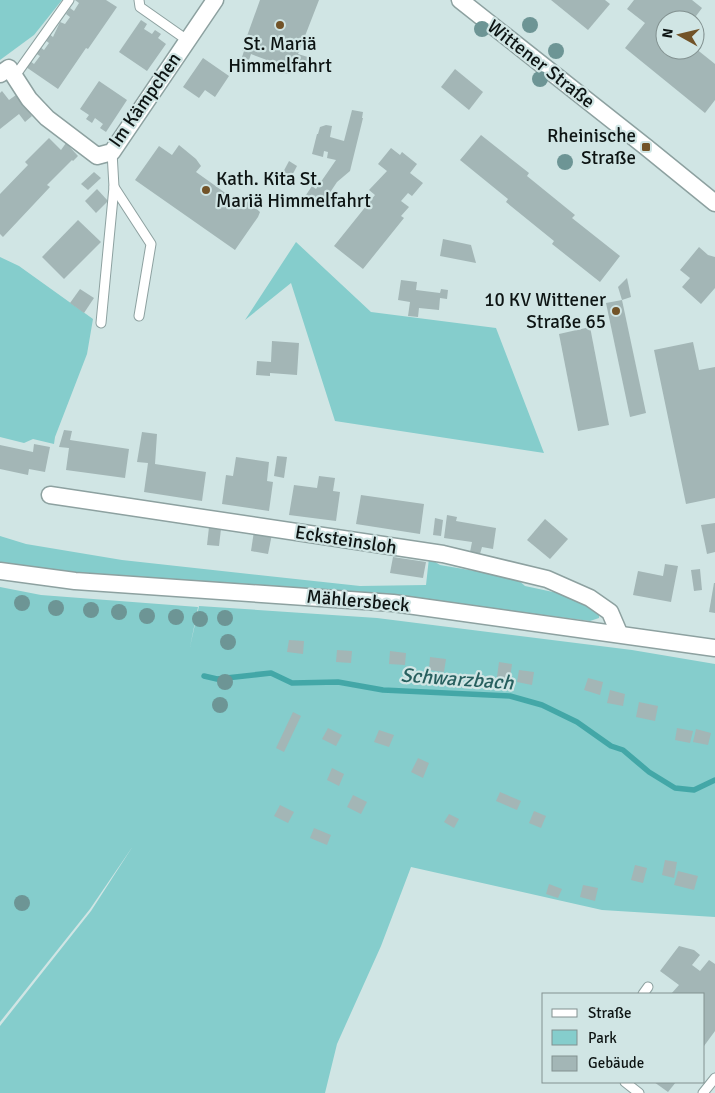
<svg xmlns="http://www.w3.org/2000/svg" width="715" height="1093" font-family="Signika,sans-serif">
<rect width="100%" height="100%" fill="#d0e5e4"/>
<g fill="#85cdcc">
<polygon points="0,0 62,0 34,35 0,60"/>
<polygon points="296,242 371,312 496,328 544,453 335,421 291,283 245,320"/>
<polygon points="0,257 19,266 93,319 87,354 55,437 54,444 33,439 24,443 0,437"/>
<polygon points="0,536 26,544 122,560 360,586 426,585 429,558 440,565 516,578 525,586 553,592 561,588 599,611 599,618 590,621 362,592 107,576 7,565 0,563"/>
<polygon points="0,587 41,595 198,607 190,647 199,606 377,618 632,650 715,664 715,917 602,910 411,867 381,946 337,1044 325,1093 0,1093 0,1026 91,911 133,846 90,909 0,1022"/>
</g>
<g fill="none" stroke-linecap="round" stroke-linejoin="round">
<polyline stroke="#43a7a7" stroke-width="5.5" points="204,676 217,679 271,673 292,683 338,682 383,690 510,696 542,705 577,722 611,746 623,750 649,772 675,788 694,790 715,780"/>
</g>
<g fill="#a3b6b6">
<polygon points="75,0 106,0 117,7 88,49 86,48 58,89 26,67 30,61 34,64 40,56 35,53 40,47 44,50 49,43 45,40 49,34 53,37 60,22 65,24 70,17 66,14 70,8 74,11 79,3"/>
<polygon points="260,0 319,0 298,54 311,58 306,72 291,66 288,74 281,72 283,66 251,54 249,60 242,57 244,51 242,50"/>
<polygon points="551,0 605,0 610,4 588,30"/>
<polygon points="634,0 692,0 702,8 693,20 665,20 665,50 695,50 695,48 715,64 715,100 705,113 625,48 645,23 627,9"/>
<polygon points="141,20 147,24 144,29 152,34 155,30 161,34 158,38 166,44 147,71 119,52"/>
<polygon points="203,58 229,76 215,97 205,90 199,98 183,87"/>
<polygon points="455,69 483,92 469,110 441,87"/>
<polygon points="99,81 127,100 106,132 100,128 103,124 95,118 92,123 86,119 89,115 80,109"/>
<polygon points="2,91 9,100 16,95 32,116 25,122 19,114 0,129 0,93"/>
<polygon points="352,110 363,112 362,118 363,118 350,171 337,182 321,206 306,195 312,186 316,189 336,160 327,158 328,152 324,151 323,157 312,154 317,134 318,134 320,127 326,125 332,126 330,137 344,141"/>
<polygon points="481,135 529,173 527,176 575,215 572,218 620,256 600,282 552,244 554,241 506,202 508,199 460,160"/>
<polygon points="49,138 61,150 66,143 78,156 73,161 72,160 47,185 50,187 3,237 0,234 0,194 28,165 25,162"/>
<polygon points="179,145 196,159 201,166 196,172 245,207 248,201 260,212 258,217 235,250 135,180 159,146 172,155"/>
<polygon points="391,148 400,155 402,152 417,164 410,173 423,183 412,196 408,193 401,201 409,207 401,216 404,218 363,269 334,246 375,195 369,190 387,171 378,164"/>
<polygon points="289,161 297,166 288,183 280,178"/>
<polygon points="94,172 101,178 88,190 81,184"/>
<polygon points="97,189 108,201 96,213 85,201"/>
<polygon points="78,220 101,242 64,279 42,257"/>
<polygon points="443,239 471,245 476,263 440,256"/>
<polygon points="699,247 708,255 715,257 715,288 701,304 682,287 690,278 680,270"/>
<polygon points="627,278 631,297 622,300 618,287"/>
<polygon points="401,280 417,282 416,290 440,293 441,289 448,290 447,299 440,298 439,310 419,308 418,317 408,316 410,302 398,300"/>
<polygon points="80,289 94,298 84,313 70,303"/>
<polygon points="622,300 646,413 630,417 606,303"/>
<polygon points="590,327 609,425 578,431 559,334"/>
<polygon points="272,341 299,343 297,375 270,373 270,376 256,375 257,361 271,362"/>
<polygon points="693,342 699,370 715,367 715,498 686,504 654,350"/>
<polygon points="64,430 72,431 70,440 129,449 125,478 66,470 69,448 59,447"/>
<polygon points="142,432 157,434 155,464 206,472 202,501 144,492 148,463 137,462"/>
<polygon points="34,444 50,447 45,472 29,469 28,475 0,469 0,445 33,452"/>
<polygon points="277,456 287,457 284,478 274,476"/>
<polygon points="236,457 269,462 267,481 273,482 269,511 222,504 226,475 233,476"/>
<polygon points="319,476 335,478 333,491 340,492 336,521 289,515 294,485 317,488"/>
<polygon points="361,495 424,504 420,534 356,524"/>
<polygon points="447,515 457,517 456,521 496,528 493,549 482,547 480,554 470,552 472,542 444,538"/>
<polygon points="435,518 443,520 441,536 433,535"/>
<polygon points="545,519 568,539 550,559 527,540"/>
<polygon points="715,523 715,552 707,554 701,525"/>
<polygon points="209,527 221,529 219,546 207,545"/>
<polygon points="254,531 272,534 268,554 251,551"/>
<polygon points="393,557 426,562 423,578 390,573"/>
<polygon points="665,564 678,566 671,602 633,595 638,571 663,576"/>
<polygon points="700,569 702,590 694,591 691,570"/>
<polygon points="714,583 715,583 715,613 709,612"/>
<polygon points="289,640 304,641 303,654 287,652"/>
<polygon points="337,650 352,651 351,663 336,662"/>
<polygon points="390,651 406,653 405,665 389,664"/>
<polygon points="430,657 446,659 444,672 429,670"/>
<polygon points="499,662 512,664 510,679 497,677"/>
<polygon points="519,670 534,672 532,685 517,682"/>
<polygon points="588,678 603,682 600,695 584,690"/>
<polygon points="610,690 625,694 623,706 607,703"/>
<polygon points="639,702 658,706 655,721 636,717"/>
<polygon points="293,712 301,716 284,752 276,748"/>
<polygon points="328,728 342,735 336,746 322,739"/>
<polygon points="677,728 693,731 690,743 675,740"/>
<polygon points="696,729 711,733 708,745 693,742"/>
<polygon points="379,730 394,735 389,747 374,742"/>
<polygon points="418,758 429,763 423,778 411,772"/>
<polygon points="332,768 344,774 339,786 327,780"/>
<polygon points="500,792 521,801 517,810 496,801"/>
<polygon points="353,795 367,802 361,814 347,807"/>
<polygon points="280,805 294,812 288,823 274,816"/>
<polygon points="534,811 546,816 541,828 529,823"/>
<polygon points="449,814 459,819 454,828 444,822"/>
<polygon points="314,828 331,835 327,845 310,838"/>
<polygon points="665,860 677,862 674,878 662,875"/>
<polygon points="635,865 647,868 643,883 631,880"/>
<polygon points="678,871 698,876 694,890 674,885"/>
<polygon points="549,884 562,889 558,898 546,894"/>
<polygon points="583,885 598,888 595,901 580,897"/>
<polygon points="679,946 694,950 700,955 692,965 700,971 709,960 715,964 715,1031 704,1046 704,994 671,994 679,985 660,971"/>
<polygon points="654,1082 676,1082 668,1092"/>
</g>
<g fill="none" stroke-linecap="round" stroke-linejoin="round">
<defs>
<g id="lane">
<polyline points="139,0 140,7 187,40"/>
<polyline points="15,76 69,0"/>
<polyline points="114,187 151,244 139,316"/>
<polyline points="101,323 114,187 112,152"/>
<polyline points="643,994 648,987"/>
<polyline points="625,1082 639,1093"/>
<polyline points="703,1093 715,1078"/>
</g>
<g id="street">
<polyline points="460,0 646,147 715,203"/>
<polyline points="0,74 9,68 29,99 47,118 97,156 112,152 215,0"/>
<polyline points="50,495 443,554 547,579 590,598 610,612 619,633"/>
<polyline points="0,571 75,581 393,603 715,648"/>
</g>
</defs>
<use href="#lane" stroke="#8da1a0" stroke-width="11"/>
<use href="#street" stroke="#8da1a0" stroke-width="19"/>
<use href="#lane" stroke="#fff" stroke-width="9"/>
<use href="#street" stroke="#fff" stroke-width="16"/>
</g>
<g fill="#6d9595">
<circle cx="530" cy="25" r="8"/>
<circle cx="482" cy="29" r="8"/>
<circle cx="556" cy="51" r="8"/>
<circle cx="540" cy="79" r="8"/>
<circle cx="565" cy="162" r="8"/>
<circle cx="22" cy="603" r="8"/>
<circle cx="56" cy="608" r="8"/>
<circle cx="91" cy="610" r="8"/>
<circle cx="119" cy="612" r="8"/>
<circle cx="147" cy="616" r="8"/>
<circle cx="176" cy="617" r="8"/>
<circle cx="225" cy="618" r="8"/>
<circle cx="200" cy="619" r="8"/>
<circle cx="228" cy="642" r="8"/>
<circle cx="225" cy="682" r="8"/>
<circle cx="220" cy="705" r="8"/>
<circle cx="22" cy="903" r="8"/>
</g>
<g fill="#725328" stroke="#d0e5e4" stroke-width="2">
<circle cx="280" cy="25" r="5"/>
<rect x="641" y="142" width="10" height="10" rx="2.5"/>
<circle cx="206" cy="190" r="5"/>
<circle cx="616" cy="311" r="5"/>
</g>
<g text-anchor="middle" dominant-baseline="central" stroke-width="4.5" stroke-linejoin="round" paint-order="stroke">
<g font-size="19" fill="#0d1413" stroke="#d0e5e4" text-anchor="end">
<text x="280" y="44" text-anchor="middle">St. Mariä<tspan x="280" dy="22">Himmelfahrt</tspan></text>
<text x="636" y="136">Rheinische<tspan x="636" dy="22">Straße</tspan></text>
<text x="216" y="179" text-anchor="start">Kath. Kita St.<tspan x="216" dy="22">Mariä Himmelfahrt</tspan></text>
<text x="606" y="300">10 KV Wittener<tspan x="606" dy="22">Straße 65</tspan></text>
</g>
<g font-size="19" fill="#0d1413" stroke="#d0e5e4">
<text transform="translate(541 64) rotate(38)">Wittener Straße</text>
<text transform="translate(145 100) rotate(-55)">Im Kämpchen</text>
<text transform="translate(346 540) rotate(9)">Ecksteinsloh</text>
<text transform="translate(358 601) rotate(5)">Mählersbeck</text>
</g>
<g font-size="20" font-style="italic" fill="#275f5e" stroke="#d0e5e4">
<text transform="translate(457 679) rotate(4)">Schwarzbach</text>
</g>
</g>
<rect x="542" y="993" width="162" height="90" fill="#d0e5e4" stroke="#829190"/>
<rect x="552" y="1009" width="25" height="8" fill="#ffffff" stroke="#829190"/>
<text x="588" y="1018" font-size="15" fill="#0d1413">Straße</text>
<rect x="552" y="1030" width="25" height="15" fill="#85cdcc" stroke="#829190"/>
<text x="588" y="1043" font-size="15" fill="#0d1413">Park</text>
<rect x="552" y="1056" width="25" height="15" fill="#a3b6b6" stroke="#829190"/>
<text x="588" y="1068" font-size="15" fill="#0d1413">Gebäude</text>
<g transform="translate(680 35) rotate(278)"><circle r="24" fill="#d0e5e4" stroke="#829190"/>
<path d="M0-4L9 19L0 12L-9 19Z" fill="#725328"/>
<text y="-8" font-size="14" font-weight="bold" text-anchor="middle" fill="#0d1413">N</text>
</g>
</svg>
